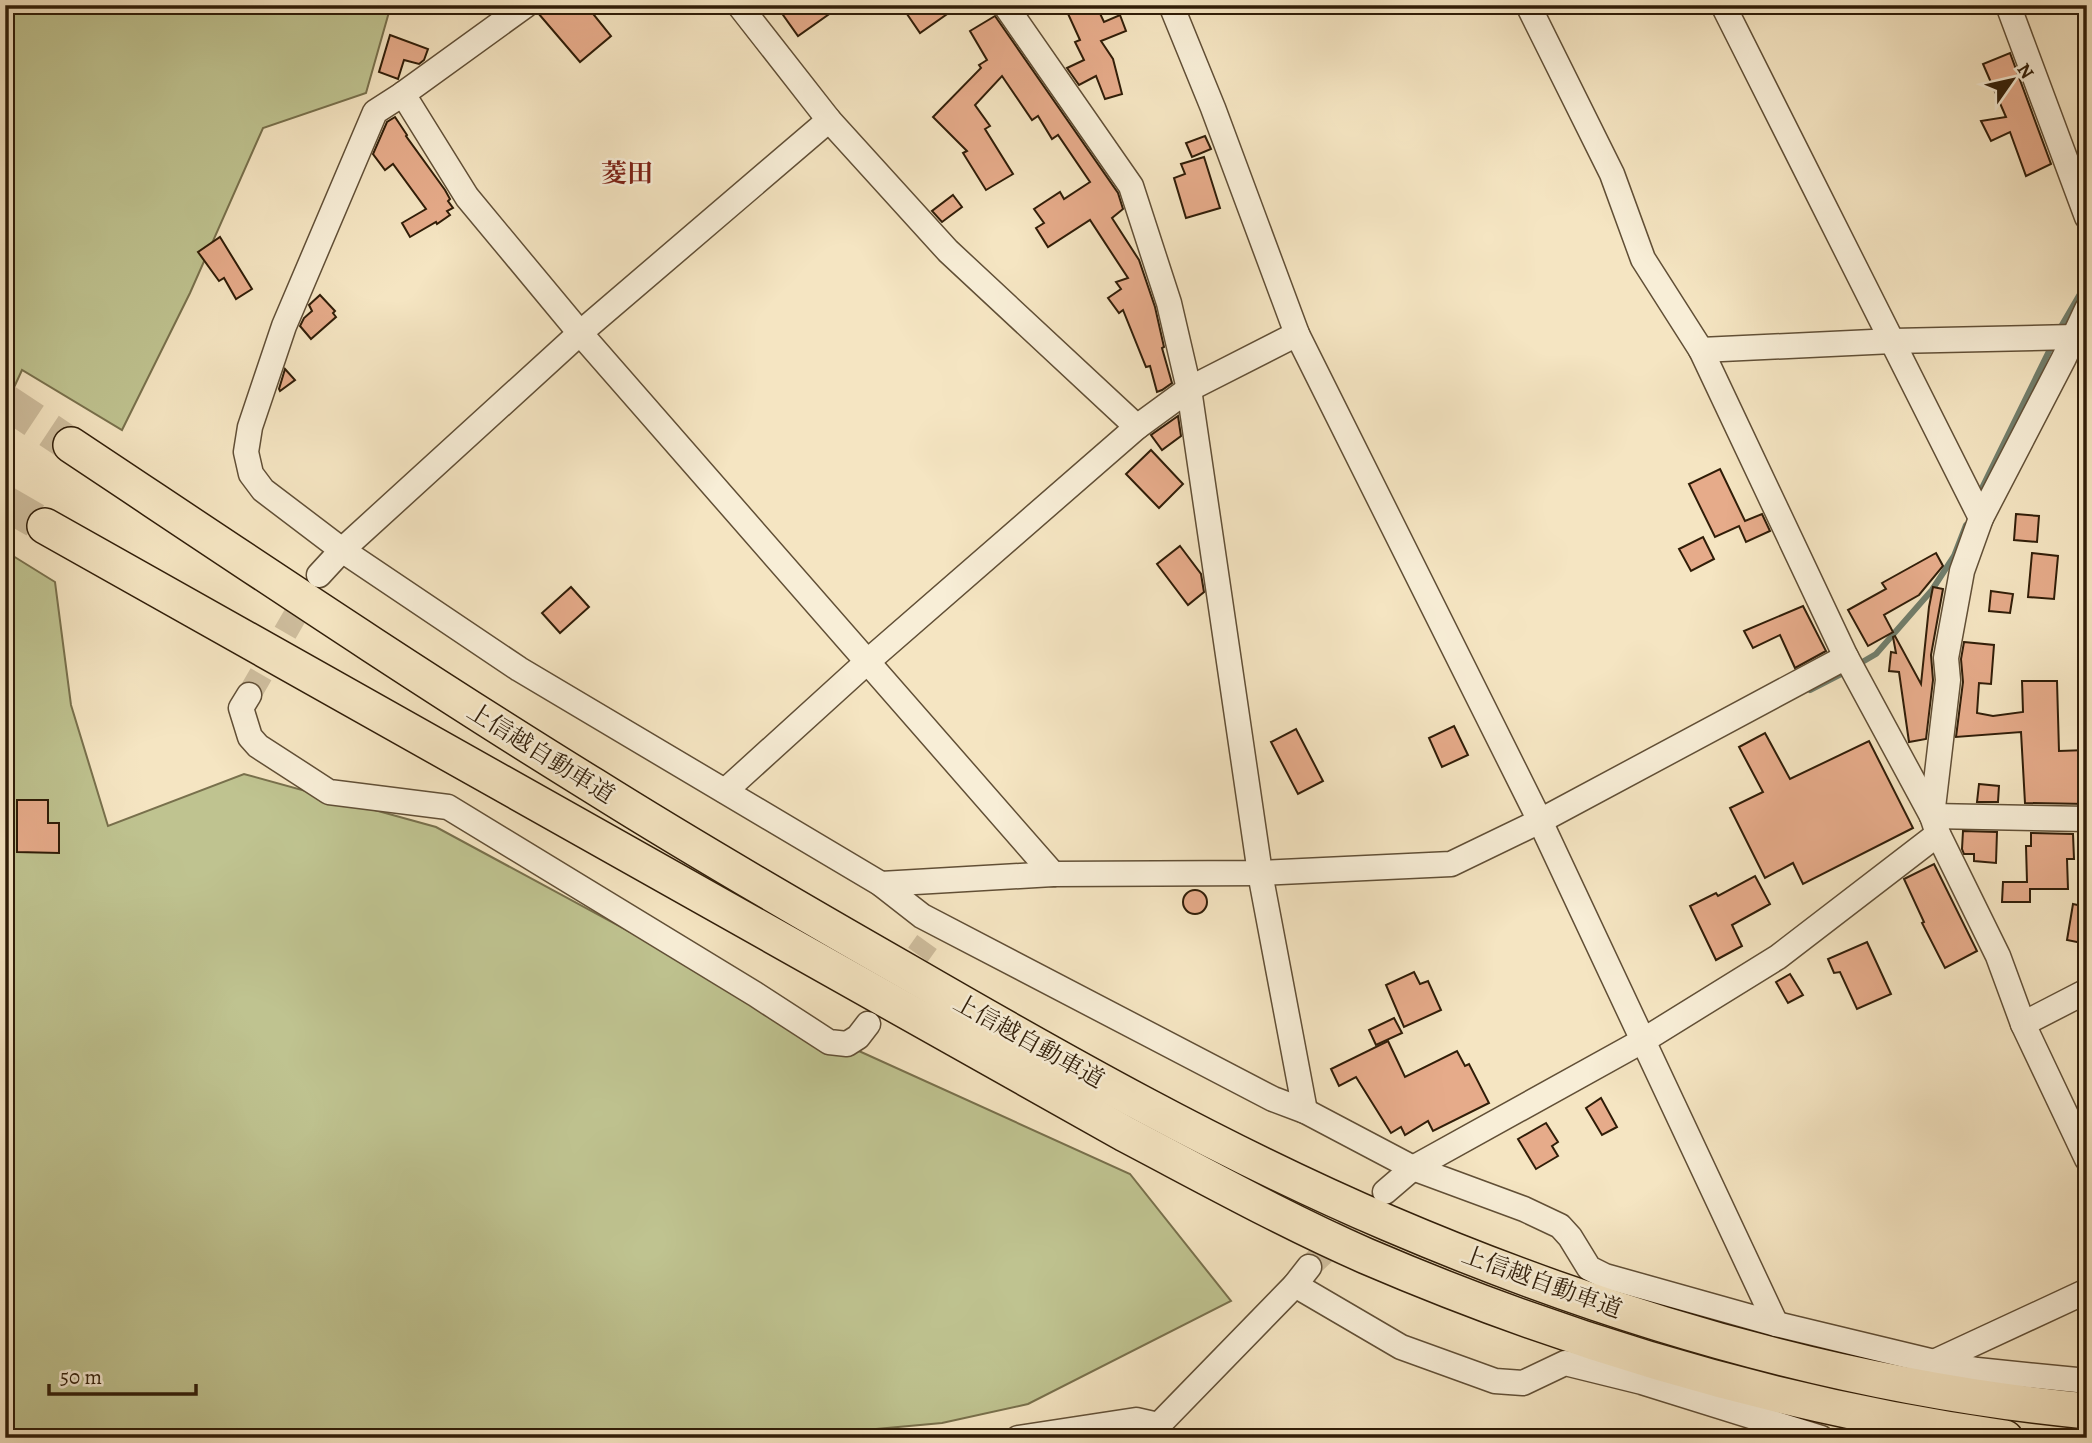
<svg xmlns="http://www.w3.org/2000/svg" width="2092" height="1443" font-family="Alegreya,'Noto Serif JP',serif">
<rect width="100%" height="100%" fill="#f5e5c2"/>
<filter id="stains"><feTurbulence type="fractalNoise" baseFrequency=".00286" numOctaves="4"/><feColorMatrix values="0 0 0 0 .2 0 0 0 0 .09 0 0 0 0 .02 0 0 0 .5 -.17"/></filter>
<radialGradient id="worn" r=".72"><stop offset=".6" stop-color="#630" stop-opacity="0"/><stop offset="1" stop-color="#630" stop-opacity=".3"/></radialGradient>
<g fill="#bfc390" stroke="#78704c" stroke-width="2">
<polygon points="5,5 391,5 366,93 263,128 190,293 122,430 22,370 5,407"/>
<polygon points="5,551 55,582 71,705 108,826 244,774 436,827 806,1027 1130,1174 1231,1301 1028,1404 942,1423 777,1438 5,1438"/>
</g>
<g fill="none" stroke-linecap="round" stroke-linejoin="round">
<g stroke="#717e6c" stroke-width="6">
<polyline points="2059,330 2087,282"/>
<polyline points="1980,492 2053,343"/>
<polyline points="1864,661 1876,654 1932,590 1954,556 1966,525"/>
<polyline points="1810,690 1845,672"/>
</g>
</g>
<g fill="#e6ab8a" stroke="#301d08" stroke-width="2">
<polygon points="541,5 586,5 611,36 580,62 538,13"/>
<polygon points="776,5 842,5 798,36"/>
<polygon points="920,5 960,5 920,33 907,14"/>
<polygon points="1064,5 1096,5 1104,22 1120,15 1126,31 1101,41 1113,59 1122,94 1105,99 1096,76 1079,85 1067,68 1084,60 1075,42 1080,40"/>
<polygon points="995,16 1118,193 1123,209 1112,218 1139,260 1155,307 1164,347 1162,348 1172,383 1162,390 1157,392 1150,366 1146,367 1123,310 1119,313 1108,298 1121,289 1116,282 1128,278 1090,220 1048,247 1036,228 1044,223 1034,209 1060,192 1064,199 1090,182 1058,135 1052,139 1038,116 1032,120 1002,76 975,105 990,126 985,129 1013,174 986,190 963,153 967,151 933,117 981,68 979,65 987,60 970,31"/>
<polygon points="390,35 428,49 424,60 419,64 404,60 398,79 379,72"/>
<polygon points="2010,53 2051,164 2026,176 2010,132 1991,141 1981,121 2006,117 1983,64"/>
<polygon points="395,117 407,135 406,136 445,190 450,199 448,201 453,208 447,211 450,215 437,224 436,222 410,237 402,223 426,209 393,164 385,170 373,154 387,122"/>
<polygon points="1205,136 1211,149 1192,157 1186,143"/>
<polygon points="1204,157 1220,208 1186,218 1174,178 1185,174 1181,164"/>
<polygon points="953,195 962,207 942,222 932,211"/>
<polygon points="220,237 252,289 236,299 224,278 219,281 198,252"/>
<polygon points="320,295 335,311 333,313 336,317 311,339 300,326 304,318 312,311 309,305"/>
<polygon points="285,369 295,380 280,391 279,389"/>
<polygon points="1178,416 1181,436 1162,450 1151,435"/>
<polygon points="1151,450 1183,484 1159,508 1126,474"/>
<polygon points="1720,469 1745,521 1762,514 1770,531 1746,542 1739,526 1715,537 1689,484"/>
<polygon points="2016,514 2039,516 2037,542 2014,540"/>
<polygon points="1703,537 1714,559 1691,571 1679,549"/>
<polygon points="1180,546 1201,574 1204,592 1188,605 1157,564"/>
<polygon points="1936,553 1943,566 1919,595 1884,615 1893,632 1868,646 1848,610 1886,589 1882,583"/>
<polygon points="2032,553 2058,556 2054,599 2028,597"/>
<polygon points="571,587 589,607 560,633 542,613"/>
<polygon points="1933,587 1943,589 1931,655 1933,680 1926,739 1909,742 1899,672 1889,671 1891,652 1896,653 1893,637 1895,636 1921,684 1929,607"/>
<polygon points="1991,591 2013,594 2010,613 1989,611"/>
<polygon points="1803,606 1826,651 1795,668 1780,635 1753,648 1744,631"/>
<polygon points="1964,642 1994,645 1991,684 1979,683 1977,713 1993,716 2023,712 2022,681 2057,681 2059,751 2087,750 2087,804 2025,803 2021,732 1956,737 1963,682 1961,659"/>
<polygon points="1454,726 1468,755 1442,767 1429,738"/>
<polygon points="1296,729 1323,781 1298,794 1271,742"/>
<polygon points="1765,733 1790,779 1869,741 1913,828 1803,884 1793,863 1765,878 1730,808 1763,792 1739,747"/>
<polygon points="1979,784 1999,786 1998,802 1977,802"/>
<polygon points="17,800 48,800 48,823 59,823 59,853 17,852"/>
<polygon points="1963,831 1997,832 1996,863 1974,861 1974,854 1964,854 1962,849"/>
<polygon points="2031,833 2073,834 2074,859 2067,859 2068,889 2030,889 2030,902 2002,902 2003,882 2027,882 2026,846 2031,846"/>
<polygon points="1934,864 1977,951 1945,968 1922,923 1924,922 1904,879"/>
<polygon points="1755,876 1770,904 1732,925 1742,946 1716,960 1690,906 1716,893 1718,896"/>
<circle cx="1195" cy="902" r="12"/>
<polygon points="2073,904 2087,907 2087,944 2067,940"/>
<polygon points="1867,942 1891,994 1857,1009 1840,972 1834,973 1828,959"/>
<polygon points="1414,972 1420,984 1428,981 1441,1010 1404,1027 1386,985"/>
<polygon points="1790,974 1803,995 1788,1003 1776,982"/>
<polygon points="1394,1018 1402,1033 1376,1045 1369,1030"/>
<polygon points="1388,1041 1405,1077 1457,1051 1465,1066 1469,1064 1489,1103 1433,1131 1428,1121 1405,1135 1401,1127 1391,1133 1356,1077 1339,1086 1331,1069"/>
<polygon points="1601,1098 1617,1127 1602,1135 1586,1108"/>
<polygon points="1546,1123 1558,1142 1552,1146 1558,1156 1536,1169 1518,1139"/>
</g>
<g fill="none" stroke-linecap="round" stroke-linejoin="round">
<g stroke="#cebd9d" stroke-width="24" stroke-dasharray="24 12" stroke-linecap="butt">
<polyline points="249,695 311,588"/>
<polyline points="897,984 927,942"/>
<polyline points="1309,1267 1375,1203"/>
</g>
<g stroke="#cebd9d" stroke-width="35" stroke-dasharray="35 18" stroke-linecap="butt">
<polyline points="5,401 71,445"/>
<polyline points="5,503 45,526"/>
</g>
<defs>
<g id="minor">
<polyline points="526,5 403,94 375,112 284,326 250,427 246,452 251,474 263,490 342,550 519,669 881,884 922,916 1273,1099 1305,1111 1413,1168 1524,1209 1560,1226 1570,1237 1589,1268 1605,1276 1776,1324 1934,1362 1977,1370 2087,1381"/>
<polyline points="739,5 829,120 948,251 1137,427"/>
<polyline points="1005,5 1131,186 1169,303 1189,389 1260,873 1305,1111"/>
<polyline points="1171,5 1213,108 1297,334 1540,821 1776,1324"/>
<polyline points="1528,5 1612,174 1643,259 1701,350 1846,657 1932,816 1938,834 1998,956 2023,1024 2087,1159"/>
<polyline points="1723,5 1981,518"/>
<polyline points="2008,5 2087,217"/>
<polyline points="403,94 467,197 580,333 1053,874"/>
<polyline points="1701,350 1893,341 2074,337"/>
<polyline points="319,575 342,550 580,333 829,120"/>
<polyline points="249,695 241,708 250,737 258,746 329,792 448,807 755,994 829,1042 847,1044 858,1037 868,1024"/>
<polyline points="725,791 867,662 1137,427 1189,389 1297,334"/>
<polyline points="1932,816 1948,680 1946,658 1962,571 1981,518 2064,358 2087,309"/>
<polyline points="1932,816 2087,819"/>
<polyline points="881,884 1053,874 1260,873 1451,864 1540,821 1846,657"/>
<polyline points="2023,1024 2087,991"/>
<polyline points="1385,1192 1413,1168 1644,1040 1778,957 1938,834"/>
<polyline points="1295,1285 1401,1347 1495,1381 1523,1383 1565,1363 1642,1382 1821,1438"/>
<polyline points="1934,1362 2087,1291"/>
<polyline points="1018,1438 1136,1420 1158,1425"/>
<polyline points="1146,1438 1295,1285 1309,1267"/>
</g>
<g id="highway">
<path d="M71,445C244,560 417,677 594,786C696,850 801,911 906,971C1063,1062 1222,1152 1388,1223C1610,1318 1846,1388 2087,1411"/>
<path d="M45,526L1125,1134C1205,1176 1284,1220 1366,1256C1571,1344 1784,1407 2005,1438"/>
</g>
</defs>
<use href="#minor" stroke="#614f36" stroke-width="27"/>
<use href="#highway" stroke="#301d08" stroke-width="38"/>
<use href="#minor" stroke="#f8eed7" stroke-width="24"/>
<use href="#highway" stroke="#f5e5c2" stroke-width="35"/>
</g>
<g text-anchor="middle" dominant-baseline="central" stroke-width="5" stroke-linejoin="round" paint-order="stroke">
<g font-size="24" fill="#301d08" stroke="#f8eed7">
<text transform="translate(541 753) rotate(32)">上信越自動車道</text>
<text transform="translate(1029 1041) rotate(29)">上信越自動車道</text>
<text transform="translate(1542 1282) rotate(20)">上信越自動車道</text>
</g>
<g font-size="26" font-weight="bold" fill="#7a1f14" stroke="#f8eed7">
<text x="627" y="173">菱田</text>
</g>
</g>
<rect width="2092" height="1443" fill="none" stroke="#f5e5c2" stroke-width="28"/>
<rect x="7" y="7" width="2078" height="1429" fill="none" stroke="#301d08" stroke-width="3.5"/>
<rect x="14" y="14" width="2064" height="1415" fill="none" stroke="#301d08" stroke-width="2"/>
<g transform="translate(2012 80) rotate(56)" stroke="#f8eed7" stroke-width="5" paint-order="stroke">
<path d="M0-5L12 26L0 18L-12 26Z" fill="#301d08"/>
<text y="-10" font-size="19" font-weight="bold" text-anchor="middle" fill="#301d08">N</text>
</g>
<path d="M49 1384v10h147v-10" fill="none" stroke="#301d08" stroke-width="3.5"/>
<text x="60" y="1384" font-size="21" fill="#301d08" stroke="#f8eed7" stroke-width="5" paint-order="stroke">50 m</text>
<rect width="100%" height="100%" filter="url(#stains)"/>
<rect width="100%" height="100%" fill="url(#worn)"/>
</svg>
